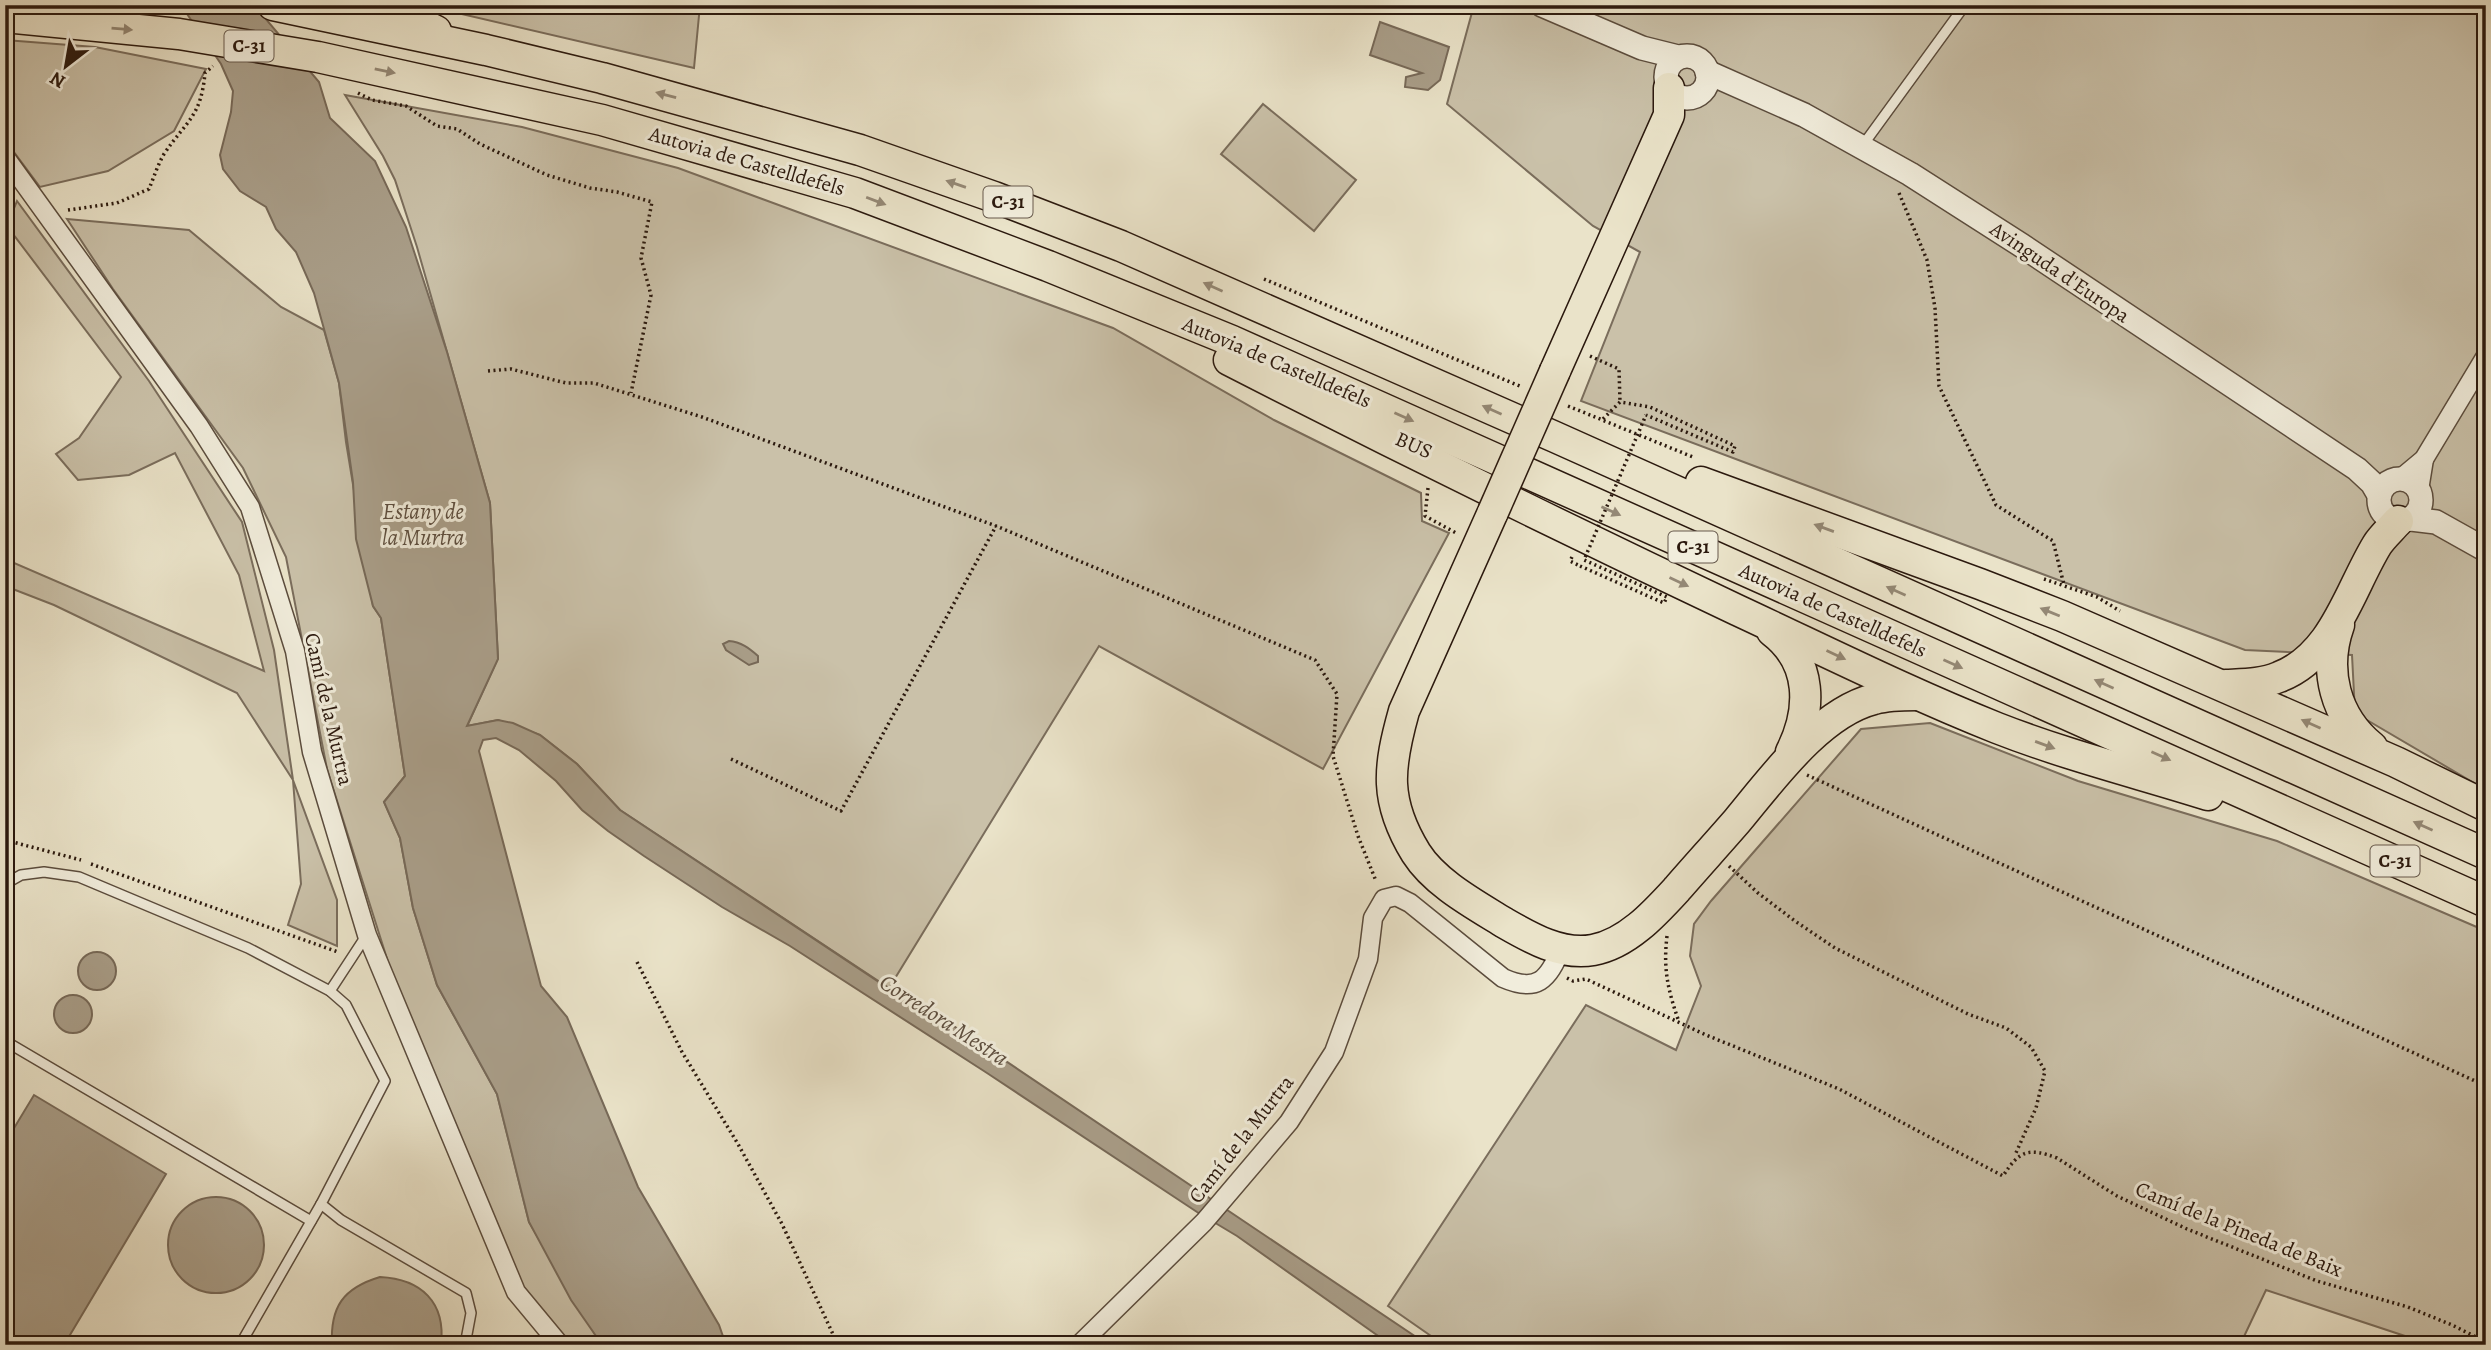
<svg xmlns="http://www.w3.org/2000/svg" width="2491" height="1350" font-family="Alegreya,serif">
<rect width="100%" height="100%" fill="#eae3c9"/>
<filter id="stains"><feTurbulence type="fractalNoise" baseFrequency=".00286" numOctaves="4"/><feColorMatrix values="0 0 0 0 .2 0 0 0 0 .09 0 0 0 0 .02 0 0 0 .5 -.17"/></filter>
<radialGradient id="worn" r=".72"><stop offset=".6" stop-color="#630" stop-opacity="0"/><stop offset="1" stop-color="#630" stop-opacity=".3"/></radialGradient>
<g fill="#cac1a9" stroke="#7a6d5c" stroke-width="2">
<polygon points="423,5 700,5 694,68"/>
<polygon points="1474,5 2486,5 2486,790 2355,713 2352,655 2245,650 1581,401 1640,252 1593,226 1447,104"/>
<polygon points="5,40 95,47 206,69 174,131 108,171 40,187 5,140"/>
<polygon points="345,95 522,127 678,168 1113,328 1274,420 1421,493 1422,521 1449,533 1323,769 1099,646 889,988 620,810 577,764 540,735 498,720 467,726 498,658 490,503 417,247 395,180 383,156"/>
<polygon points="1263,104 1356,180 1314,231 1221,154"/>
<polygon points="17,201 149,381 242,522 274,650 293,780 337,900 337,946 288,925 301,884 293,780 237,693 54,605 5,586 5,559 264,671 239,575 175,453 129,475 78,480 56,454 79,438 121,377 7,226"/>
<polygon points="67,219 189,230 281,307 324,330 339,383 346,442 373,606 381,618 405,776 384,802 400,838 413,908 437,985 497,1094 529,1222 596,1336 616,1345 569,1345 524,1293 389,965 327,769 286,557 243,468 113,289"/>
<polygon points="1930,723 2078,781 2277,841 2486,931 2486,1345 2425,1345 2408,1337 2266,1290 2240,1345 1444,1345 1388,1306 1586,1005 1676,1050 1701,986 1690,956 1694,924 1711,901 1861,729"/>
</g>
<g fill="#a99e89" stroke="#776958" stroke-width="2">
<polygon points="181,5 254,5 319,82 330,118 375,161 406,227 447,352 490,503 498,659 467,726 498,720 513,723 540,735 577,764 620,810 888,988 903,992 1428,1345 1391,1345 1237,1236 1197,1212 987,1073 790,946 722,907 644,856 608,831 582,810 556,781 519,750 496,738 483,740 479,751 541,986 567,1017 638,1187 719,1325 726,1345 616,1345 596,1336 571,1300 529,1222 497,1094 437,985 413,908 400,838 384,802 405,776 381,618 373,606 356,539 353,482 339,383 314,293 296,252 276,229 266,207 240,191 223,169 220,155 231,112 233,91 221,64"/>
<polygon points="1380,22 1449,47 1440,80 1428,90 1405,87 1406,77 1422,73 1370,55"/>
<path d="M729,641C741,642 749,648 758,656V662L749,665L726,650L723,644Z"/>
<circle cx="97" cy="971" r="19"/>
<circle cx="73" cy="1014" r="19"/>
<polygon points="34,1095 166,1174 64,1345 5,1345 5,1143"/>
<circle cx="216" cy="1245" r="48"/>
<path d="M380,1277C421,1279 446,1302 441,1345H332C330,1307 343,1288 380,1277Z"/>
</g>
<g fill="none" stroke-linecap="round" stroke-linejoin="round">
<defs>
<g id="service">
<polyline points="1863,145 1965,5"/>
<polyline points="5,884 21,875 44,872 79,877 248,948 330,991 346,1005 385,1081 321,1204 341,1220 466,1293 471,1313 465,1345"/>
<polyline points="330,991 366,936"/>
<polyline points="5,1041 311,1221"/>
<polyline points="240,1345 321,1204"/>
</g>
<g id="minor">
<polyline points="5,157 199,426 250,507 295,651 312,752 367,935 516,1292 560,1345"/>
<polyline points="2400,479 2424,459 2486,356"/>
<polyline points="2419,490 2424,459"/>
<path d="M1079,1345L1204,1222L1289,1122L1334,1052L1368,959L1373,918L1384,899L1396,896L1410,903L1503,978C1537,993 1548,980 1561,949"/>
</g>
<g id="tertiary">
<polyline points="1542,5 1642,48 1678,57"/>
<circle cx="1687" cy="77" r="21"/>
<polyline points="1707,72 1804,115 1910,174 2021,245 2357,469 2372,483 2379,495"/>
<circle cx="2400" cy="500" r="21"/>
<polyline points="2411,519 2436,522 2486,550"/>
</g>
<g id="trunk">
<polyline points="273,5 486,50 602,78 860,150 994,197 1121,246 1555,437 2486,854"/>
<polyline points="396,5 416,21 436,31"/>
<polyline points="5,17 179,34 318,57 602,120 855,193 1048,266 1232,341 2486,902"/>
<path d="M1229,360C1397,446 1566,529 1737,610C1823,650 1909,693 1997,728C2066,755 2138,773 2208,795"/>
<polyline points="1555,371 1669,115 1669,88"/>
<polyline points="1701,482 1980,584 2062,616 2396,762 2486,806"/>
<path d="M1493,512L1404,711C1388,768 1384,801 1416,853C1435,883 1474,904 1503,922C1529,937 1561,956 1593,950C1627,944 1655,913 1677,889C1697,866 1717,844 1737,821C1772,779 1819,713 1874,699C1888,695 1903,695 1917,695"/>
<path d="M2339,625C2323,670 2335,717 2372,747"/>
<path d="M1772,631C1813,662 1812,710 1791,752"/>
<path d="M2226,685C2244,684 2263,684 2279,677C2334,656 2349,591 2377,545C2382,537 2391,529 2398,521"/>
</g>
</defs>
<use href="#service" stroke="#5b4c3d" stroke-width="12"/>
<use href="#minor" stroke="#5b4c3d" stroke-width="21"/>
<use href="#tertiary" stroke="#5b4c3d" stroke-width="26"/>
<use href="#trunk" stroke="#2b190e" stroke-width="33"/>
<g stroke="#2b190e" stroke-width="3.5" stroke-dasharray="2 3.5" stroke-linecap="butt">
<polyline points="358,93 372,100 406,106 437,126 457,129 480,144 547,175 590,188 617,192 652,202 641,258 651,295 631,393"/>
<polyline points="1899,193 1927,260 1935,308 1939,386 1996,505 2053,541 2064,585"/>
<path d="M68,210L117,203L149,189C154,177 158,164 164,154C187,120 201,117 205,73L213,66"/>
<polyline points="1264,279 1522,387"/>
<polyline points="1590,356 1619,369 1620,402"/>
<polyline points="488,371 511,369 566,383 594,383 702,417 996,526 1315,660 1337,694 1333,756 1358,836 1376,881"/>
<polyline points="1568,406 1693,457"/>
<polyline points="1603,419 1620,402 1650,407 1735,446 1733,452 1646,415"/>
<polyline points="1428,488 1425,516 1458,534"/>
<polyline points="1572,557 1570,561 1580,566"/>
<polyline points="2044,579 2097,597 2120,611"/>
<polyline points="731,759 841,811 996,526"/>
<polyline points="1807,775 2486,1086"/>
<polyline points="5,840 81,860"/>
<polyline points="91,864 338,952"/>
<polyline points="1729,866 1758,893 1795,921 1835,948 1968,1014 2006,1028 2031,1047 2045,1071 2036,1108 2015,1155"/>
<path d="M1667,936C1663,970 1668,990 1679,1022"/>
<polyline points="637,962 682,1052 738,1144 782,1224 838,1345"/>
<path d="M1567,978L1573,981L1586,979L1706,1035L1839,1089L2003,1176C2019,1151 2028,1147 2057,1158L2117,1196L2187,1229L2317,1281L2408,1307L2452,1325L2486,1342"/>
</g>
<use href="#service" stroke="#f1eddc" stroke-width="9"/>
<use href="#minor" stroke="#f1eddc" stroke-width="18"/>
<use href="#tertiary" stroke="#f1eddc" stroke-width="23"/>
<use href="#trunk" stroke="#eae3c9" stroke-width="30"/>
<defs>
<polyline id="trunk-bridge" points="1493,512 1555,371"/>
</defs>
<use href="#trunk-bridge" stroke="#2b190e" stroke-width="33" stroke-linecap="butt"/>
<polyline stroke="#2b190e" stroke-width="3.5" stroke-dasharray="2 3.5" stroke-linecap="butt" points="1580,566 1664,603 1667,597 1584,560 1646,415"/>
<use href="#trunk-bridge" stroke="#eae3c9" stroke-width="30"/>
</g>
<defs><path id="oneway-solid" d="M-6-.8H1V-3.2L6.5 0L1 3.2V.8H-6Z" transform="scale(1.75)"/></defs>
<g fill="#948875">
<use href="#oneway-solid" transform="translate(122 29) rotate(5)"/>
<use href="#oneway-solid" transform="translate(385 71) rotate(12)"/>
<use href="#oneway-solid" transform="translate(666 95) rotate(-165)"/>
<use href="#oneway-solid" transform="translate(956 184) rotate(-161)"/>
<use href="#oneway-solid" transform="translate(876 201) rotate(21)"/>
<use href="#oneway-solid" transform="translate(1213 287) rotate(-156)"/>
<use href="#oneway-solid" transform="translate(1492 410) rotate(-156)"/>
<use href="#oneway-solid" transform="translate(1404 417) rotate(24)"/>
<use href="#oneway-solid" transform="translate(1611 511) rotate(24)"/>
<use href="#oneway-solid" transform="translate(1824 528) rotate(-160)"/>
<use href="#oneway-solid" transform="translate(1679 582) rotate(25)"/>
<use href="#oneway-solid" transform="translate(1896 591) rotate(-156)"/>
<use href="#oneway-solid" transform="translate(2050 612) rotate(-158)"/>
<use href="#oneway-solid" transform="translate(1836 655) rotate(25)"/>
<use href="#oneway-solid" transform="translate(1953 664) rotate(24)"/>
<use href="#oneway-solid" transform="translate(2104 684) rotate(-156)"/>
<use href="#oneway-solid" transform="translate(2311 724) rotate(-156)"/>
<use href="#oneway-solid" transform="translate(2045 745) rotate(20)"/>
<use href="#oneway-solid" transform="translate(2161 756) rotate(24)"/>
<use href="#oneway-solid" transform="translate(2423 826) rotate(-156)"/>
</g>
<g text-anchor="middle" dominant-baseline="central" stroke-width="6" stroke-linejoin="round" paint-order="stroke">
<g fill="#f1eddc" stroke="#66594c" stroke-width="2">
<rect x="224.5" y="30.5" width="49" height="31" rx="5"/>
<rect x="983.5" y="186.5" width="49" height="31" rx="5"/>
<rect x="1668.5" y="531.5" width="49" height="31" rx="5"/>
<rect x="2370.5" y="845.5" width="49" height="31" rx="5"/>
</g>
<g font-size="19" font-weight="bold" fill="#2b190e">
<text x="249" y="46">C-31</text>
<text x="1008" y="202">C-31</text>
<text x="1693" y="547">C-31</text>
<text x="2395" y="861">C-31</text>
</g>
<g font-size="21" fill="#2b190e" stroke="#f1eddc">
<text transform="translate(747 161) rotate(16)">Autovia de Castelldefels</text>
<text transform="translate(2060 272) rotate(34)">Avinguda d'Europa</text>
<text transform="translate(1277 362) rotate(23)">Autovia de Castelldefels</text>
<text transform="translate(1414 445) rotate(24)">BUS</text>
<text transform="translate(1833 610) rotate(24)">Autovia de Castelldefels</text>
<text transform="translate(329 709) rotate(77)">Camí de la Murtra</text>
<text transform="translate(1241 1139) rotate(-52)">Camí de la Murtra</text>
<text transform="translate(2239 1229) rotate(22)">Camí de la Pineda de Baix</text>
</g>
<g font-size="23" font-style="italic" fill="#5d4e3f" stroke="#f1eddc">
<text x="423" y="511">Estany de<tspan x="423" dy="26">la Murtra</tspan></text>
<text transform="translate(944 1020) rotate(33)">Corredora Mestra</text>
</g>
</g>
<rect width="2491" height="1350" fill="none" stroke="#eae3c9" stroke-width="28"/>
<rect x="7" y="7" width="2477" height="1336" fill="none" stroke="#2b190e" stroke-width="3.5"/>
<rect x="14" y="14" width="2463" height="1322" fill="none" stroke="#2b190e" stroke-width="2"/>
<g transform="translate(66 66) rotate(211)" stroke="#f1eddc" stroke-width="5" paint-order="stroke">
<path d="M0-5L12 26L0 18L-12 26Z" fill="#2b190e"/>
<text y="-10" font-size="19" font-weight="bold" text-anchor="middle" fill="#2b190e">N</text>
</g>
<rect width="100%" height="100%" filter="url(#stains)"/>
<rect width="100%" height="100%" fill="url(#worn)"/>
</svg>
